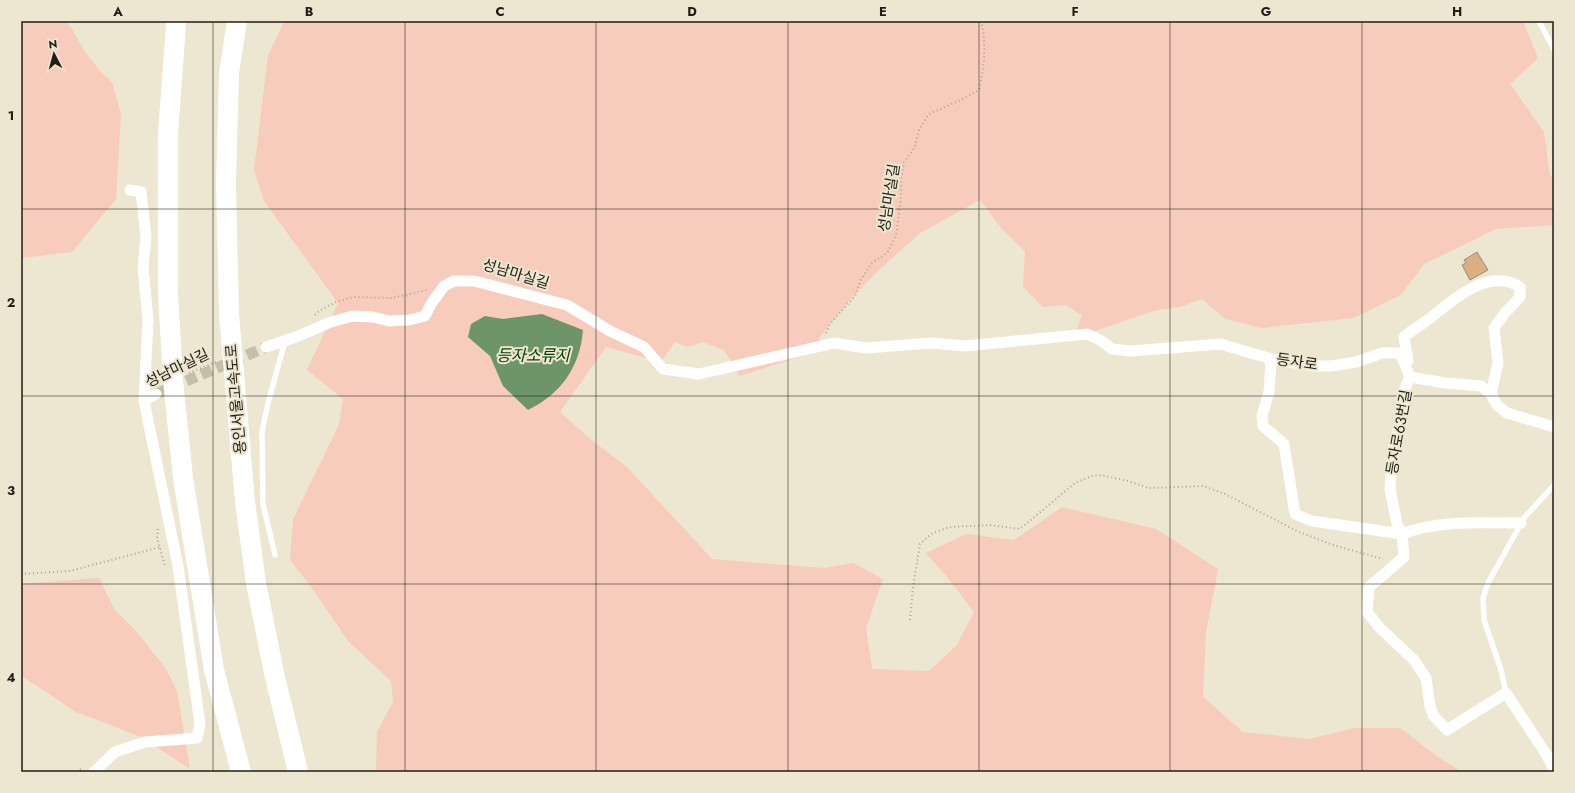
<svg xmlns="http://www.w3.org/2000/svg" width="1575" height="793" font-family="Jost,'Noto Sans KR',sans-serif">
<rect width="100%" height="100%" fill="#ede6d0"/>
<g fill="#f7ccbc">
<polygon points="21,21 64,21 71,27 85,52 100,71 112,82 121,114 116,199 72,252 21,258"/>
<polygon points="284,21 1523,21 1538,58 1510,84 1544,132 1550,175 1554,180 1554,225 1496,229 1424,264 1401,295 1353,318 1262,328 1225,319 1202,299 1180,307 1153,311 1089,333 1075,334 1082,315 1065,305 1043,307 1023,287 1025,251 1002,229 980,200 920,233 878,271 852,297 819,338 820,350 740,376 724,350 703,342 687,347 675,342 661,362 606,347 560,412 589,438 628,468 712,559 824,568 853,563 883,579 866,628 872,669 929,671 957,645 974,612 947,577 926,553 966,534 1014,540 1062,507 1156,529 1218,569 1206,632 1203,697 1243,732 1309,739 1355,728 1400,728 1438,757 1462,772 376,772 377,732 393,702 391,681 349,642 309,584 290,560 293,519 339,425 343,399 307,370 338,303 264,201 254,170 268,56"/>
<polygon points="99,578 114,609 135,630 166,669 177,691 190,769 141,737 74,711 48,693 21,676 21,584"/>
</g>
<path fill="#6d9569" d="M542,314L583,330C580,367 561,394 528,410L503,386L490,356L468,337L471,324L485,316L503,319Z"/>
<polygon fill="#daaf82" stroke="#9b8b7b" points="1477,252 1488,270 1470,280 1462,265 1466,263 1464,260"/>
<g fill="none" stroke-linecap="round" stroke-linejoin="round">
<polyline stroke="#c4beab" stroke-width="11" stroke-dasharray="11 5.5" stroke-linecap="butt" points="156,394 266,347"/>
<g stroke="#aba594" stroke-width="2" stroke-dasharray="1 3" stroke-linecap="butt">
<polyline points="315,315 319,311 336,302 353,297 392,298 427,290"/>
<path d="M826,333L830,324L855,296L861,279L872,263L887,253L896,236L901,199V180L904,162L915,147L919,130L929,114L963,99L979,90C984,67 987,44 981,21"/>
<polyline points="189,373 218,361"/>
<polyline points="158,529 157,538 165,566"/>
<polyline points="21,574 70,571 160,547"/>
<polyline points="910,620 913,587 920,544 931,534 949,527 990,525 1020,529 1075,483 1094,475 1105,476 1128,481 1149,488 1203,486 1225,494 1299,532 1333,545 1383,559"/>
<polyline points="77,772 83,767"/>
</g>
<g stroke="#fff" stroke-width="5.5">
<polyline points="1539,21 1554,50"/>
<polyline points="275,555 263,504 262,432 268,403 285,341"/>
<polyline points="1506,693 1501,670 1484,620 1483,598 1488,583 1524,518 1554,485"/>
</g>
<g stroke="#fff" stroke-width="11">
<polyline points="130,190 141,192 146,237 143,267 148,320 144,401"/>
<polyline points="266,347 296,337 331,322 353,316 373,317 389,321 409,320 425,316 431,304 444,286 454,281 474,281 567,305 610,331 644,347 663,369 699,374 834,343 866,348 931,343 965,346 1087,334 1100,340 1112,349 1131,351 1221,344 1271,359 1314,366 1331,366 1356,362 1382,353 1400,353 1410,377"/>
<path d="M1271,359L1269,392L1262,416L1263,426L1284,444L1295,514L1312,521L1402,534C1439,520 1482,523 1521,523"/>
<path d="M1408,361L1404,337C1412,330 1421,325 1429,319C1453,300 1488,267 1520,287V297L1505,313L1494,328L1498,363L1491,394"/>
<polyline points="1410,377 1403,393 1403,412 1393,449 1390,489 1397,524 1402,534 1404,557 1369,587 1367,612 1380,628 1414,660 1426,678 1430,706 1433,715 1447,730 1506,693 1546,754 1554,769"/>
<polyline points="1410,377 1445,383 1481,386 1491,394 1497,405 1507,413 1554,427"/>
<polyline points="94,772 115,752 145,742 197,738 200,724 178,566 144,401 156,394"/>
</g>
<g stroke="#fff" stroke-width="20">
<polyline points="237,21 229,73 226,184 229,314 245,502 256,583 274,673 298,772"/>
<polyline points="176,25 168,133 168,293 173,380 183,478 214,670 241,772"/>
</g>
</g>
<path fill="none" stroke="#201d15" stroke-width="1" stroke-opacity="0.55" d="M213,21V772M405,21V772M596,21V772M788,21V772M979,21V772M1170,21V772M1362,21V772M21,209H1554M21,396H1554M21,584H1554"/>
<g text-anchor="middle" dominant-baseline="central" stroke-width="4" stroke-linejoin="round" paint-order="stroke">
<g font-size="15" fill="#201d15" stroke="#ede6d0">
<text transform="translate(889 198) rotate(-81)">성남마실길</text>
<text transform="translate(516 274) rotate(17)">성남마실길</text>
<text transform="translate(1297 362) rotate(8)">등자로</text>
<text transform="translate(177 368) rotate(-26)">성남마실길</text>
<text transform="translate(236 399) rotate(-95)">용인서울고속도로</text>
<text transform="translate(1399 432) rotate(-80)">등자로63번길</text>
</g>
<g font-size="16" font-style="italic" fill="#034002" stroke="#ede6d0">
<text x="533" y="355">등자소류지</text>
</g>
</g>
<rect width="1575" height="793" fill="none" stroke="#ede6d0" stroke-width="44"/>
<g transform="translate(54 54) rotate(354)" stroke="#ede6d0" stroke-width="3" paint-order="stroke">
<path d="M0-3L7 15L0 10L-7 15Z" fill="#201d15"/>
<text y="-6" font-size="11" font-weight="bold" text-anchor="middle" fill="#201d15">N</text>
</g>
<rect x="22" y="22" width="1531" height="749" fill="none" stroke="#201d15" stroke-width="1.5"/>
<g font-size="13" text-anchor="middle" font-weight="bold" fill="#201d15">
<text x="118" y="16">A</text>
<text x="309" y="16">B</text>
<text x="500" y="16">C</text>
<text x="692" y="16">D</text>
<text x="883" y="16">E</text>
<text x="1075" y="16">F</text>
<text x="1266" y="16">G</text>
<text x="1457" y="16">H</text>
<text x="11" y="120">1</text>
<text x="11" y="307">2</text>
<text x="11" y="495">3</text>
<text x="11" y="682">4</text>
</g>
</svg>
